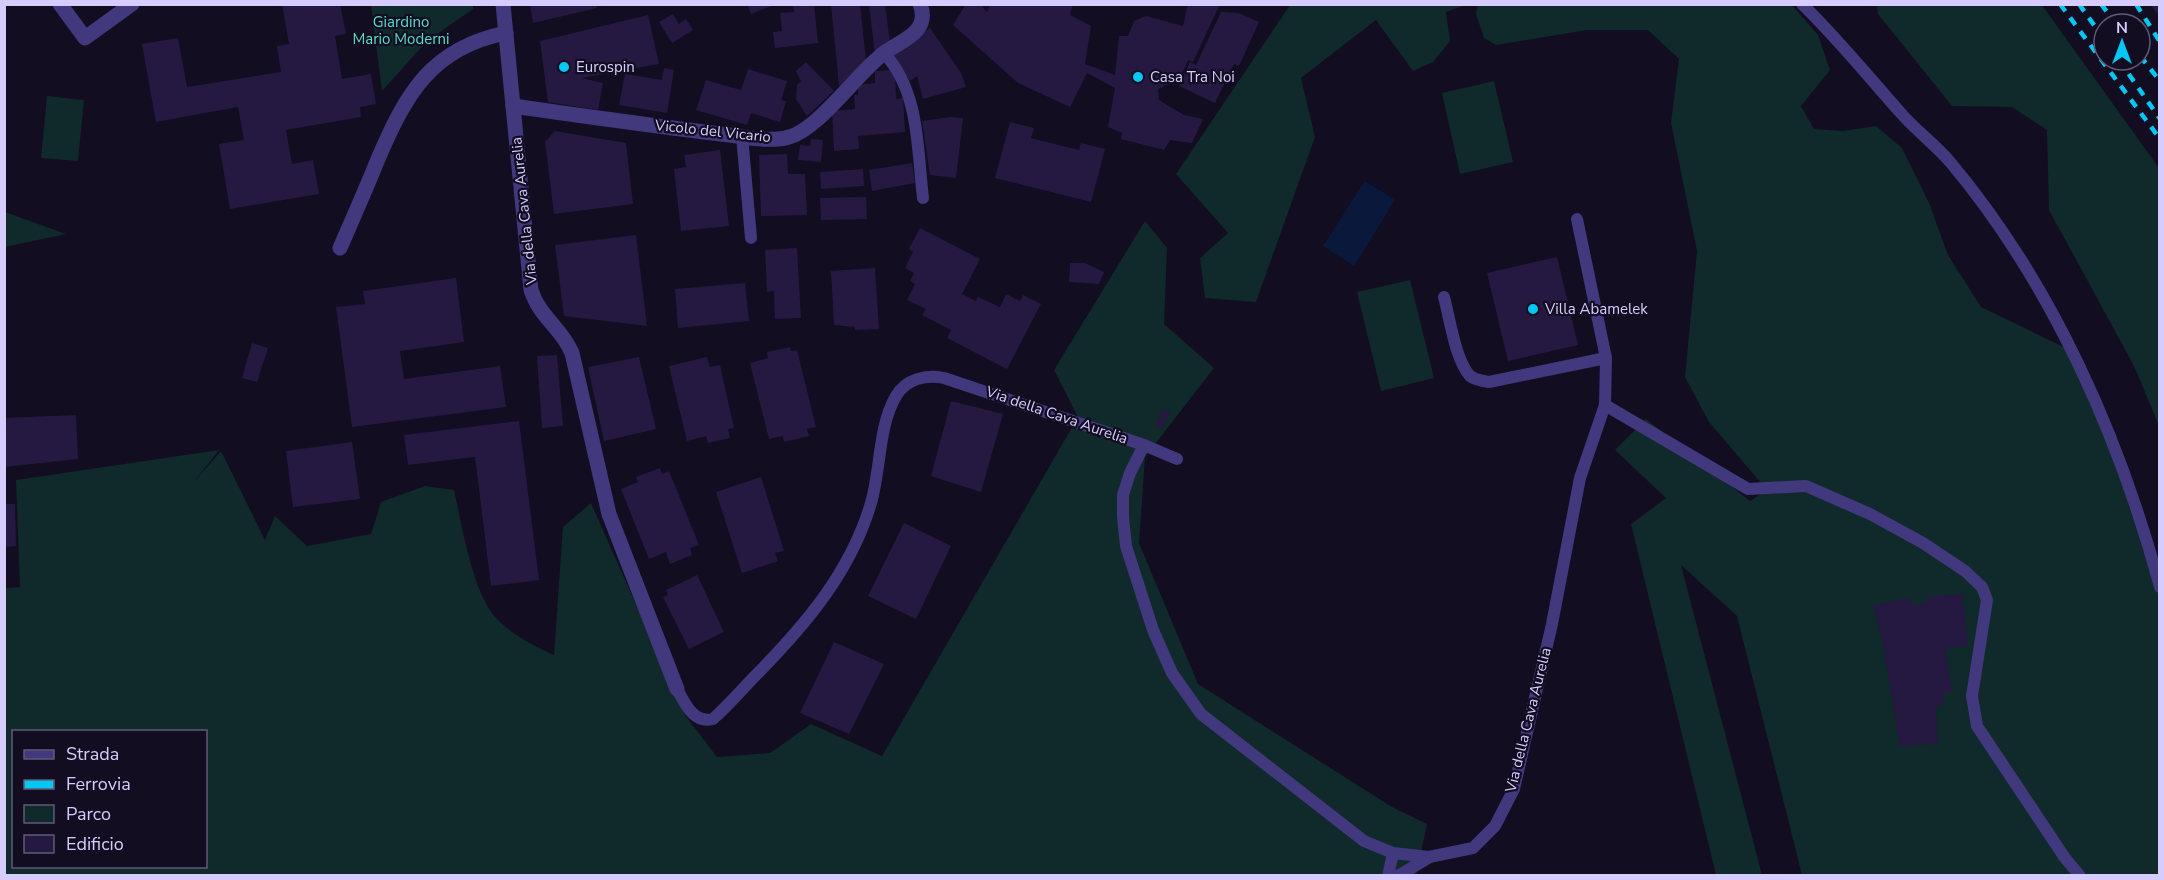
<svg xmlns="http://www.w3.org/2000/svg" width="2164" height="880" font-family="'Nunito Sans',sans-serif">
<rect width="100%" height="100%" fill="#120d20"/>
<g fill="#10292a" fill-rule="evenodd">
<polygon points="473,4 473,9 427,41 382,91 371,5"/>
<polygon points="1332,4 1466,5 1446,12 1450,41 1433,62 1413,71 1376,20 1301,78 1315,137 1256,302 1205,298 1200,258 1228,233 1176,174 1290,5"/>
<polygon points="1478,4 1792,5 1818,35 1830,70 1801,106 1814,129 1843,131 1876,126 1902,148 1929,203 1948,255 1981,307 2070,350 2104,422 2159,587 2159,875 1802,875 1737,616 1681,565 1762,875 1716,875 1631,524 1666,498 1615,450 1646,419 1750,501 1767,490 1709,422 1685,377 1697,251 1671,123 1679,59 1648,30 1587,30 1496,45 1484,38 1476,14"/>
<polygon points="1877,5 2042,5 2159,168 2159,426 2134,366 2049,210 2047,130 2012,107 1952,106 1878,14"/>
<polygon points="1494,81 1513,162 1460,174 1442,93"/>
<polygon points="47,96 84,100 78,161 41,158"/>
<polygon points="5,212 66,234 5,247"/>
<path d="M1145,221L1167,248L1164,324L1214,368L1145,457L1139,543L1198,684L1392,807L1427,824L1416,876L5,875L4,588L20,587L16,480L219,450L194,482L221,451L265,540L275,516L307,546L371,534L381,502L425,486L454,490C462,525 472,591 496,618C512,635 533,645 554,655L563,527L591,503L685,715L717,757L770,753L811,724L882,756L1078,417L1054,370ZM14,732H206V866H14Z"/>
<polygon points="1410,280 1434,378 1381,391 1357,292"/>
</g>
<polygon fill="#0a183c" points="1365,181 1395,200 1354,266 1323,246"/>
<g fill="#251941">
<polygon points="282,4 340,4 346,34 335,36 342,79 371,74 376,104 360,107 361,117 286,130 292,164 313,160 319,194 230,209 219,144 244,140 238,107 156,122 142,44 178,38 187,87 281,72 277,46 289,44"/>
<polygon points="530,4 596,4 597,8 533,23"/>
<polygon points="747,4 774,4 774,5 751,14"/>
<polygon points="793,4 814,4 818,43 775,48 773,32 782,31 780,13 794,12"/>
<polygon points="831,4 860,4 866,61 839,86"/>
<polygon points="869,4 885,4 890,43 875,55"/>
<polygon points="966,4 980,4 987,12 990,4 1073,4 1070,15 1091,26 1085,64 1115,75 1119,36 1128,36 1134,21 1146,16 1183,26 1188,4 1220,4 1193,62 1188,60 1180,79 1158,89 1159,100 1184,115 1203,119 1192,143 1170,140 1164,150 1121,139 1122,133 1108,127 1115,88 1087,73 1070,107 1018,83 953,25"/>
<polygon points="2150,4 2160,4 2160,17"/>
<polygon points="1221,12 1239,13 1259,22 1239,66 1234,64 1215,103 1179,86 1190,62 1196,65"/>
<polygon points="673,14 679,24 686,19 693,30 672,43 659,22"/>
<polygon points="648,15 659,64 582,78 603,83 598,110 548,102 540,41"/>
<polygon points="930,28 961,73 966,87 923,99 917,76 910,81 891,55"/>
<polygon points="806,62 834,91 807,116 796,99 797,85 801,81 796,71"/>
<polygon points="664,68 674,70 667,113 619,105 625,74 662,80"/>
<polygon points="748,69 787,81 781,100 786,101 780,122 751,113 747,125 696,110 706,80 741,90"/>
<polygon points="895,70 896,99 903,98 905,132 858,136 859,149 834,151 832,111 855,109 854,95 858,95 858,85 875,83 875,71"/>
<polygon points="950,117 963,118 956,178 930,175 922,121"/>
<polygon points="1010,122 1034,128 1031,138 1079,150 1081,143 1105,149 1091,202 995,178"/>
<polygon points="555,131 626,143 633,204 554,214 545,142"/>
<polygon points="811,139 823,140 821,162 798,160 800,145 810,146"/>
<polygon points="720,150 729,226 681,231 674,169 686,167 684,155"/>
<polygon points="787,154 788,174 805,174 807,215 761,216 759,155"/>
<polygon points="912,163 915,183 872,191 869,170"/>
<polygon points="863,169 864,186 821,189 820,172"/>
<polygon points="866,197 867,219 821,220 820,198"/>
<polygon points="920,228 980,259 962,294 976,301 978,297 1000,307 1006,294 1020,301 1023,295 1041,304 1007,369 947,338 951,330 922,315 926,309 907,300 915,284 910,281 914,273 905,268 913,252 909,249"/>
<polygon points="636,235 647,326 564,316 555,245"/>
<polygon points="797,248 801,318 775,319 774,291 767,292 765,250"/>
<polygon points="1557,257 1578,345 1508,361 1487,273"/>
<polygon points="1070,263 1085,263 1104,272 1099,284 1069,282"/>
<polygon points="875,268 879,329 855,330 855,327 834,325 831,271"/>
<polygon points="456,278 464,342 400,351 404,379 500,366 506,407 352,427 336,307 365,304 363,291"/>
<polygon points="745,283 749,321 678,328 675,289"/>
<polygon points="252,343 268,348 257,382 242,378"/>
<polygon points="790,347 791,351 797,350 816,427 807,429 809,436 784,442 783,436 769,439 750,363 768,358 767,352"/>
<polygon points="557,355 563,426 542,428 537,356"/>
<polygon points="639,357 656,429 604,441 588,367"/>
<polygon points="707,357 710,367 720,365 734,428 728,429 730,438 708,443 706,436 687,441 669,366"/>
<polygon points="951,401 1003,414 981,492 931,476"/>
<polygon points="1163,409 1170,411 1162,429 1156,426"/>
<polygon points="76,415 78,459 4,467 4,418"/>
<polygon points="519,421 539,580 491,586 475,457 408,465 404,435"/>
<polygon points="352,442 360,499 293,507 286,451"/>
<polygon points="660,468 662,474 669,471 699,545 690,548 692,555 670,564 666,552 649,559 621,489 638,482 636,477"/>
<polygon points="761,477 784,551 775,553 778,561 742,573 716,492"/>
<polygon points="4,504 15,504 16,546 4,547"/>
<polygon points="904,523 951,546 916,619 868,596"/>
<polygon points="697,575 724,632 689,649 663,597 668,595 666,590"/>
<polygon points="1962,594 1968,646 1945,649 1952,692 1945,692 1943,703 1936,708 1938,743 1900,747 1882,638 1873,605 1910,598 1913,605 1927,604 1926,597"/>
<polygon points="834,642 884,664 849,734 800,713"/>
</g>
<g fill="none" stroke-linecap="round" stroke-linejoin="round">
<g stroke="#41387e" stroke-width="12">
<path d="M1802,4C1837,38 1867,75 1899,111C1915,130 1935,144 1951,163C2052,284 2119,435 2160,587"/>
<path d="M884,53C920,92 917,149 923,198"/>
<polyline points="742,136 751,238"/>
<path d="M1444,297C1450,319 1455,359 1470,376C1475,380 1483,381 1489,382L1606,358"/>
<polyline points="1605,405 1748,489 1806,486 1870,514 1923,543 1965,571 1982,587 1987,600 1972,696 1977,726 2065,858 2080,876"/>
<polyline points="1144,445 1130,473 1123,495 1123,517 1126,546 1153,630 1172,673 1201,714 1364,841 1393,853 1429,857 1473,848 1495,826 1514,789 1552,624 1580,478 1605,405 1606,358 1577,219"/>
<path d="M677,689C685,703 693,724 713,719C729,705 743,688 758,673C807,623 851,571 871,503C881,469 878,427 896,396C906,379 926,374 944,378L1144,445L1177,459"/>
<polyline points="1388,876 1393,853"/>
<polyline points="1398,876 1428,858"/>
</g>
<g stroke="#41387e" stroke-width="15">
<polyline points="60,4 85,38 132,4"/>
<path d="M503,4L531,290C540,318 561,327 572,353L609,514L677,689"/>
<path d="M513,106C583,116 652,126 721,134C741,136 769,143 789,137C819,129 857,73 884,53C902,40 931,32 920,4"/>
<path d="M340,248C353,218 366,189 378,159C406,94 431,48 506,33"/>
</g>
<g stroke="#03c8f4" stroke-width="4.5" stroke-dasharray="9 8" stroke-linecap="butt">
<polyline points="2060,4 2160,139"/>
<polyline points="2079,4 2104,39"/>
<polyline points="2101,4 2116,24"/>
<polyline points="2136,4 2160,42"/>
<polyline points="2140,56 2160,81"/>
<polyline points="2119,60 2160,119"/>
</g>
</g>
<g fill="#03c8f4" stroke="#120d20" stroke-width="2">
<circle cx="564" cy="67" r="6"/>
<circle cx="1138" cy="77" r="6"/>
<circle cx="1533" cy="309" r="6"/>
</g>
<g text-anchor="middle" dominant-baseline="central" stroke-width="4.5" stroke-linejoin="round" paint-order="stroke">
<g font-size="15" fill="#5addc7" stroke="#120d20">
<text x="401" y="22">Giardino<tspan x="401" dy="17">Mario Moderni</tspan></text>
</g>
<g font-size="15" fill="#d6cdfe" stroke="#120d20" text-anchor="start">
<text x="576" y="67">Eurospin</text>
<text x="1150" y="77">Casa Tra Noi</text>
<text x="1545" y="309">Villa Abamelek</text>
</g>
<g font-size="15" fill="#d6cdfe" stroke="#120d20">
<text transform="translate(713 131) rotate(6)">Vicolo del Vicario</text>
<text transform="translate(524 211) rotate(-96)">Via della Cava Aurelia</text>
<text transform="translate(1057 415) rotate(19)">Via della Cava Aurelia</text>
<text transform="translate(1528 720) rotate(-76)">Via della Cava Aurelia</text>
</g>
</g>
<rect width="2164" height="880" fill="none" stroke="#d6cdfe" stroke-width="12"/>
<rect x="12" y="730" width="195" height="138" fill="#120d20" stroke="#605a79" stroke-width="1.5"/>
<rect x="24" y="750" width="30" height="9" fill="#41387e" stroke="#605a79" stroke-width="1.5"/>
<text x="66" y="760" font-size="18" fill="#d6cdfe">Strada</text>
<rect x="24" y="780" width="30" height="9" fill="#03c8f4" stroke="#605a79" stroke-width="1.5"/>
<text x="66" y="790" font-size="18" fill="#d6cdfe">Ferrovia</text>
<rect x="24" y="805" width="30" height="18" fill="#10292a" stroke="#605a79" stroke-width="1.5"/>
<text x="66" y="820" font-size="18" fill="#d6cdfe">Parco</text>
<rect x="24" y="835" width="30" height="18" fill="#251941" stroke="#605a79" stroke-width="1.5"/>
<text x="66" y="850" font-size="18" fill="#d6cdfe">Edificio</text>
<g transform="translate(2122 42)"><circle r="28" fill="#120d20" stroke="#605a79" stroke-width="1.5"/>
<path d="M0-4.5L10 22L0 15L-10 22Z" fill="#03c8f4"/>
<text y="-9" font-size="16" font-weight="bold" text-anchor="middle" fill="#d6cdfe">N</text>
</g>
</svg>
